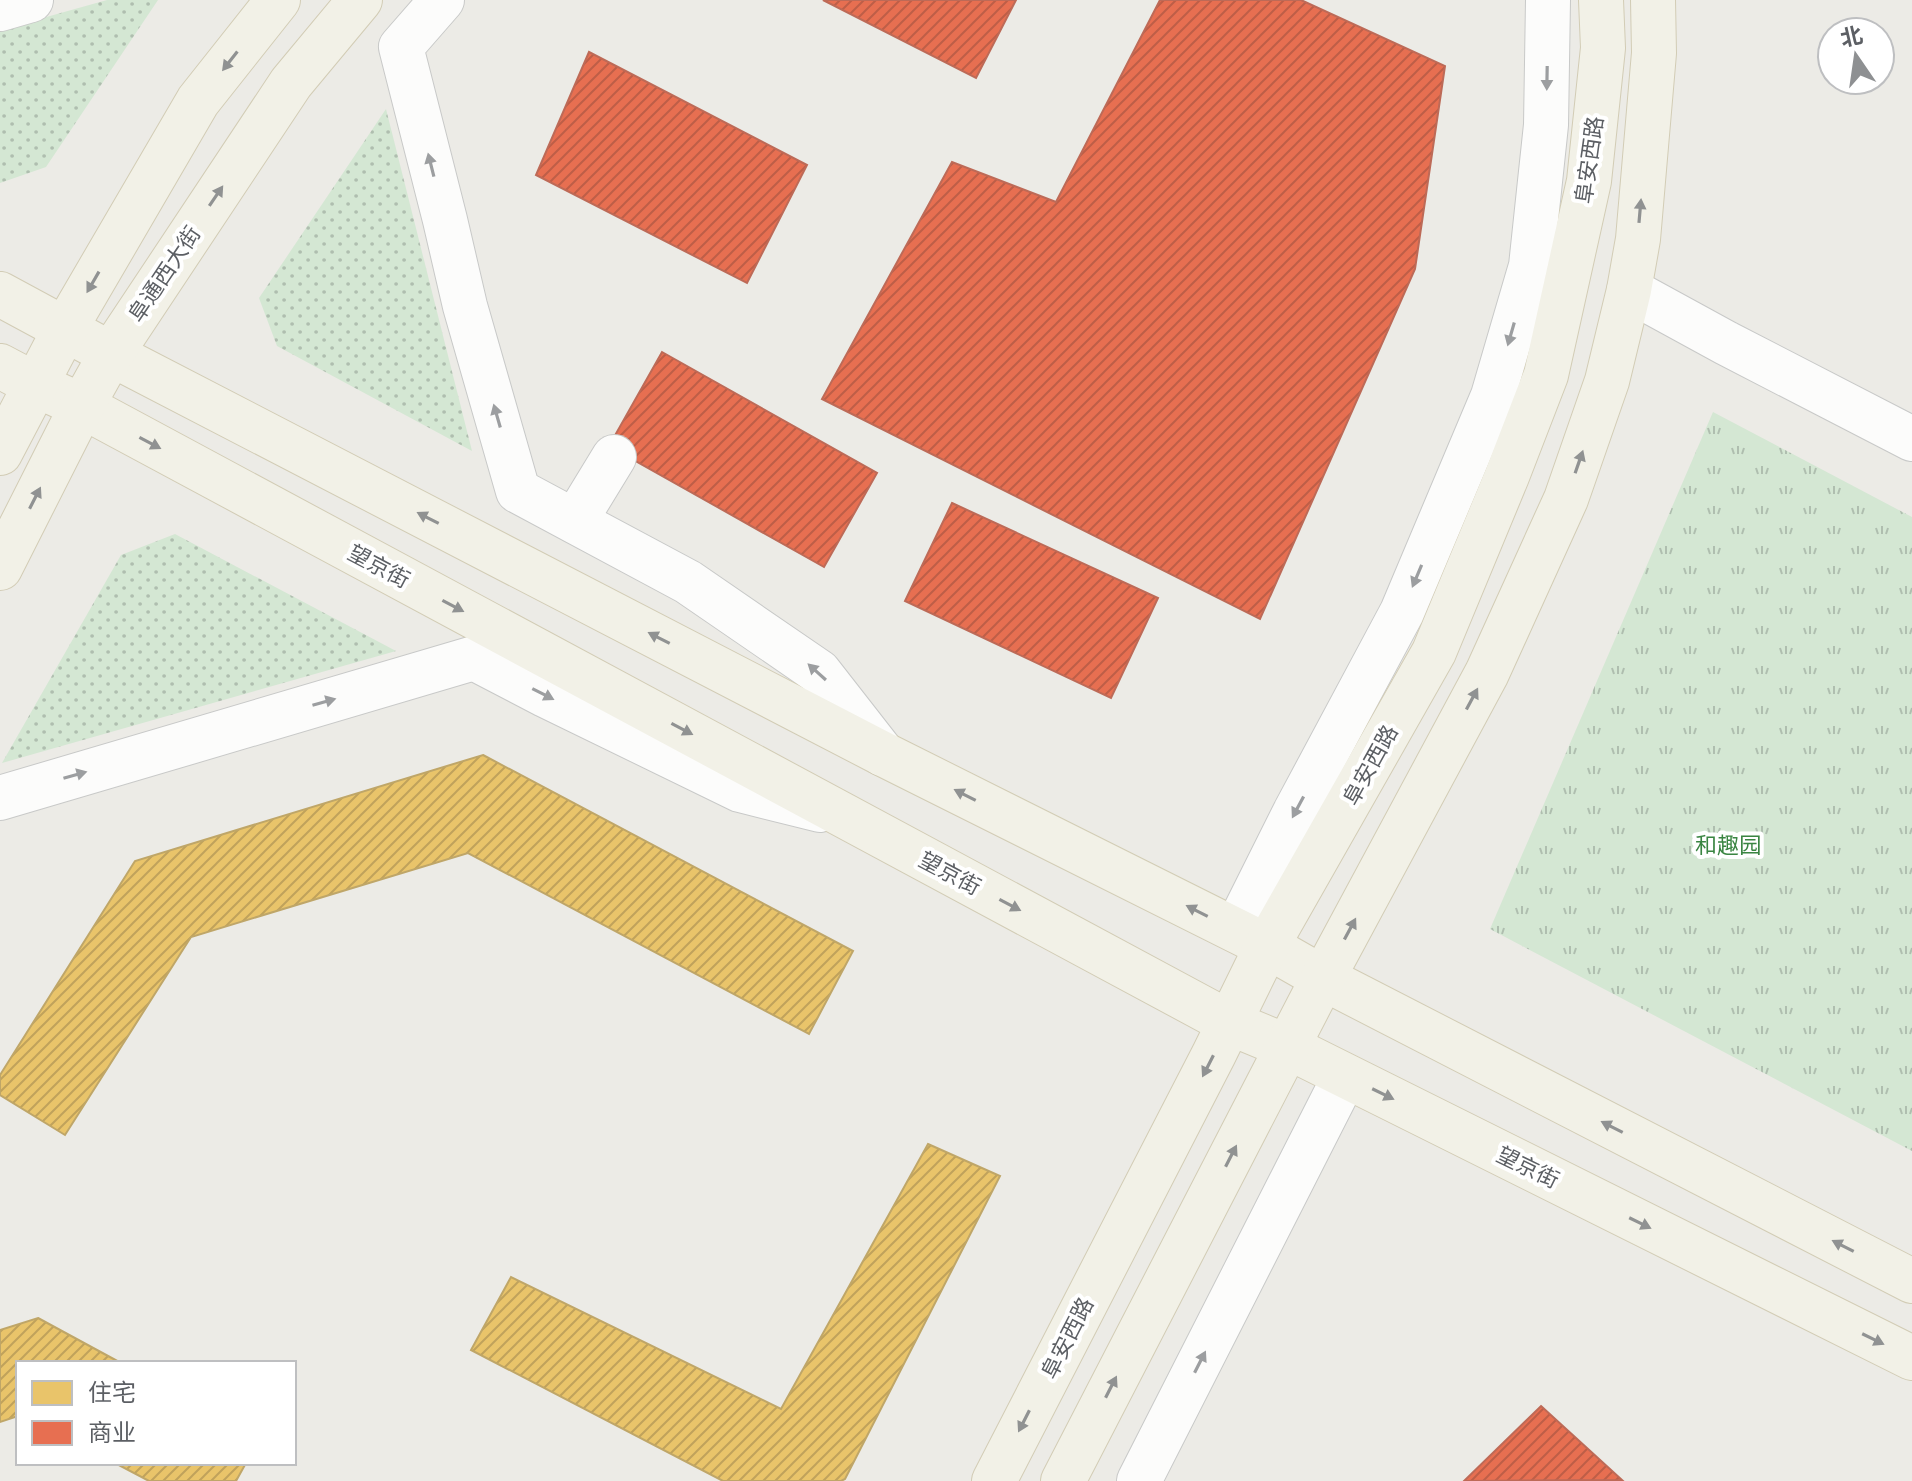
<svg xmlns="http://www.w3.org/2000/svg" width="1912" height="1481" font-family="'PT Sans Narrow','Noto Sans SC',sans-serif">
<defs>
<pattern id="grass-dots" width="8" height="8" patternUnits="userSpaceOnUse" patternTransform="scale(2)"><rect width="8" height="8" fill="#d4e7d3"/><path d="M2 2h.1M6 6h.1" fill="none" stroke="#afbeaf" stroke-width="1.8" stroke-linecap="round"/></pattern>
<pattern id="park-tufts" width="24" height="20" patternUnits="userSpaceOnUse" patternTransform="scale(2)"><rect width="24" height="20" fill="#d4e7d3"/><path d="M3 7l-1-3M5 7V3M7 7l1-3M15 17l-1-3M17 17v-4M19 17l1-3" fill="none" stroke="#afbeaf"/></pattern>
<pattern id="homes-hatch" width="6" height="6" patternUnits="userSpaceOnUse" patternTransform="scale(2)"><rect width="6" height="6" fill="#e9c46a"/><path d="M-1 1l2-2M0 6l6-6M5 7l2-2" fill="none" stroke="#c0a25b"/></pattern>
<pattern id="shops-hatch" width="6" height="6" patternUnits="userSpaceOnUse" patternTransform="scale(2)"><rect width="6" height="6" fill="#e76f51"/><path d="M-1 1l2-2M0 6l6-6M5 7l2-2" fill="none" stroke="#be5e47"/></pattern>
</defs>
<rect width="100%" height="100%" fill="#ecebe6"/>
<g fill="url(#grass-dots)">
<polygon points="107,0 158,0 46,167 0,183 0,30"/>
<polygon points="386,109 472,451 277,346 259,298"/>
<polygon points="175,534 396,651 2,763 121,555"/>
</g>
<polygon fill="url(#park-tufts)" points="1713,412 1912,517 1912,1151 1490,929"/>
<g fill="url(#homes-hatch)" stroke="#bfa668" stroke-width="2">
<polygon points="483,755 853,951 809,1034 468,853 191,937 65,1135 0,1095 0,1075 135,861"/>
<polygon points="928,1144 1000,1176 845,1479 841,1481 723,1481 471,1350 511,1277 781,1409"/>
<polygon points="38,1318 121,1363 18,1363 18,1416 0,1422 0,1330"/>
<polygon points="115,1463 246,1463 236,1481 149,1481"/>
</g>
<g fill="url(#shops-hatch)" stroke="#bd6a57" stroke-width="2">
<polygon points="823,0 1016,0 976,78"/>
<polygon points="1160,0 1301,0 1445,66 1415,269 1260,619 822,399 952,162 1056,202"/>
<polygon points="589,52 807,165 747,283 536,175"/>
<polygon points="662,352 877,473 824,567 609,446"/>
<polygon points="952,503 1158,598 1111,698 905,601"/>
<polygon points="1541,1406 1622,1480 1464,1481"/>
</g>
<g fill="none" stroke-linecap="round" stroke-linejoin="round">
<defs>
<g id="minor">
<polyline points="442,0 401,47 445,220 465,306 518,491 688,582 819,672 883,754"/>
<polyline points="0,9 31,0"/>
<polyline points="1629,290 1726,343 1912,439"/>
<polyline points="575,521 614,457"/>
<polyline points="0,798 474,658 545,695 740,790 820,810"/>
<polyline points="1236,930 1295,812 1402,612 1493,396 1531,266 1546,125 1548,0"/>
<polyline points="1139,1481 1345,1076"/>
</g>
<g id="major">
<polyline points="0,294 111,354 883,754 1267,946 1323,978 1912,1281"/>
<polyline points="0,366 36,385 82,406 1230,1023 1288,1047 1912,1358"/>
<polyline points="0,453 65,329 198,101 278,0"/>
<polyline points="0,568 82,406 111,354 291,83 360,0"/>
<polyline points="994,1481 1214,1054 1267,946 1434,652 1507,476 1546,375 1589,181 1603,48 1601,0"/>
<polyline points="1063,1481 1323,978 1487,673 1566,499 1607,381 1629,290 1638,239 1654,53 1653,0"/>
</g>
</defs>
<use href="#minor" stroke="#c8c9c8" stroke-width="46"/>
<use href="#major" stroke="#d2ccb5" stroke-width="46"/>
<use href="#minor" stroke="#fcfcfb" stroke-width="44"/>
<use href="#major" stroke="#f2f1e7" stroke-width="44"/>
</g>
<defs><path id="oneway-solid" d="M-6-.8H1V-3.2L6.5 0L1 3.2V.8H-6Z" transform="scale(2)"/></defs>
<g fill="#909292">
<use href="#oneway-solid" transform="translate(230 61) rotate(128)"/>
<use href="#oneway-solid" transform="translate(216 196) rotate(-56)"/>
<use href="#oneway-solid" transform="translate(1640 211) rotate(-85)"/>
<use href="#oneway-solid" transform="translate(93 282) rotate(120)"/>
<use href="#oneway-solid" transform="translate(150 443) rotate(28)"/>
<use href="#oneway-solid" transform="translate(1579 462) rotate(-71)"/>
<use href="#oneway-solid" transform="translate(35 498) rotate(-63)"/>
<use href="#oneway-solid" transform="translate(428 518) rotate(-153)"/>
<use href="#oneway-solid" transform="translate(453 606) rotate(28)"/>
<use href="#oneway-solid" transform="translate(659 638) rotate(-153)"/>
<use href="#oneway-solid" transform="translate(1472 699) rotate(-62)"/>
<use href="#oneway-solid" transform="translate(682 729) rotate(28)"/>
<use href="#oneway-solid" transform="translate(965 795) rotate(-153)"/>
<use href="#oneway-solid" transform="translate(1010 905) rotate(28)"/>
<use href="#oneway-solid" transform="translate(1197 911) rotate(-153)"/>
<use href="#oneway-solid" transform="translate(1350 929) rotate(-62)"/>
<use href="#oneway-solid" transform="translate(1208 1066) rotate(117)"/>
<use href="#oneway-solid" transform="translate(1383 1094) rotate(26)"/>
<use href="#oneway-solid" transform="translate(1612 1127) rotate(-153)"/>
<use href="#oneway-solid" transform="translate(1231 1156) rotate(-63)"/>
<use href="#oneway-solid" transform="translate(1640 1223) rotate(26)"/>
<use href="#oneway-solid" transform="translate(1843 1246) rotate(-153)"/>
<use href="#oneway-solid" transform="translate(1873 1339) rotate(26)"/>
<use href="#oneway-solid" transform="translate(1111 1387) rotate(-63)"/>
<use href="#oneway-solid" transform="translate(1024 1421) rotate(117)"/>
</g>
<g fill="#9c9ea0">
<use href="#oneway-solid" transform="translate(1547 78) rotate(91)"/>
<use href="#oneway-solid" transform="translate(431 165) rotate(-104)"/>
<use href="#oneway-solid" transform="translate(1511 334) rotate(106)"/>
<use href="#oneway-solid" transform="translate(497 416) rotate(-106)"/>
<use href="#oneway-solid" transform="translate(1417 576) rotate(113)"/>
<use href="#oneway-solid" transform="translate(817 672) rotate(-138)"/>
<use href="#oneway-solid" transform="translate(543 694) rotate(27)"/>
<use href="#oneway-solid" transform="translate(324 702) rotate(-16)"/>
<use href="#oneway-solid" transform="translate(75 775) rotate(-16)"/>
<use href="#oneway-solid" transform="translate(1298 807) rotate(118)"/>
<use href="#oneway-solid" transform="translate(1200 1362) rotate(-63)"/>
</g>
<g text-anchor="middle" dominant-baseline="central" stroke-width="8" stroke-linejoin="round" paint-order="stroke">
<g font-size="22" fill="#5c5f64" stroke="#fff">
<text transform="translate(1589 160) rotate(-82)">阜安西路</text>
<text transform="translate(164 274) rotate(-56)">阜通西大街</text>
<text transform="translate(379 566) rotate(28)">望京街</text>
<text transform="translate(1370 765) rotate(-61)">阜安西路</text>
<text transform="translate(950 873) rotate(28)">望京街</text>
<text transform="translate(1528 1167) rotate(26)">望京街</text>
<text transform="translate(1067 1338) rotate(-63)">阜安西路</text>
</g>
<g font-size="22" fill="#3a8542" stroke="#fff">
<text x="1728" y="845">和趣园</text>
</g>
</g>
<rect x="16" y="1361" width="280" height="104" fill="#ffffff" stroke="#bebfc1" stroke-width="2"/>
<rect x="32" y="1381" width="40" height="24" fill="#e9c46a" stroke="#bebfc1" stroke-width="2"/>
<text x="88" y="1401" font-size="24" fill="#5c5f64">住宅</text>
<rect x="32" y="1421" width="40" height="24" fill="#e76f51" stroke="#bebfc1" stroke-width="2"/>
<text x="88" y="1441" font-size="24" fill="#5c5f64">商业</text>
<g transform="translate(1856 56) rotate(347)"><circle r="38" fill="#ffffff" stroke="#bebfc1" stroke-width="2"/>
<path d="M0-6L14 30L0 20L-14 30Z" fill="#8e9092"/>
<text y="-12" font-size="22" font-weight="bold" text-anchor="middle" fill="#5c5f64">北</text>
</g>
</svg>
